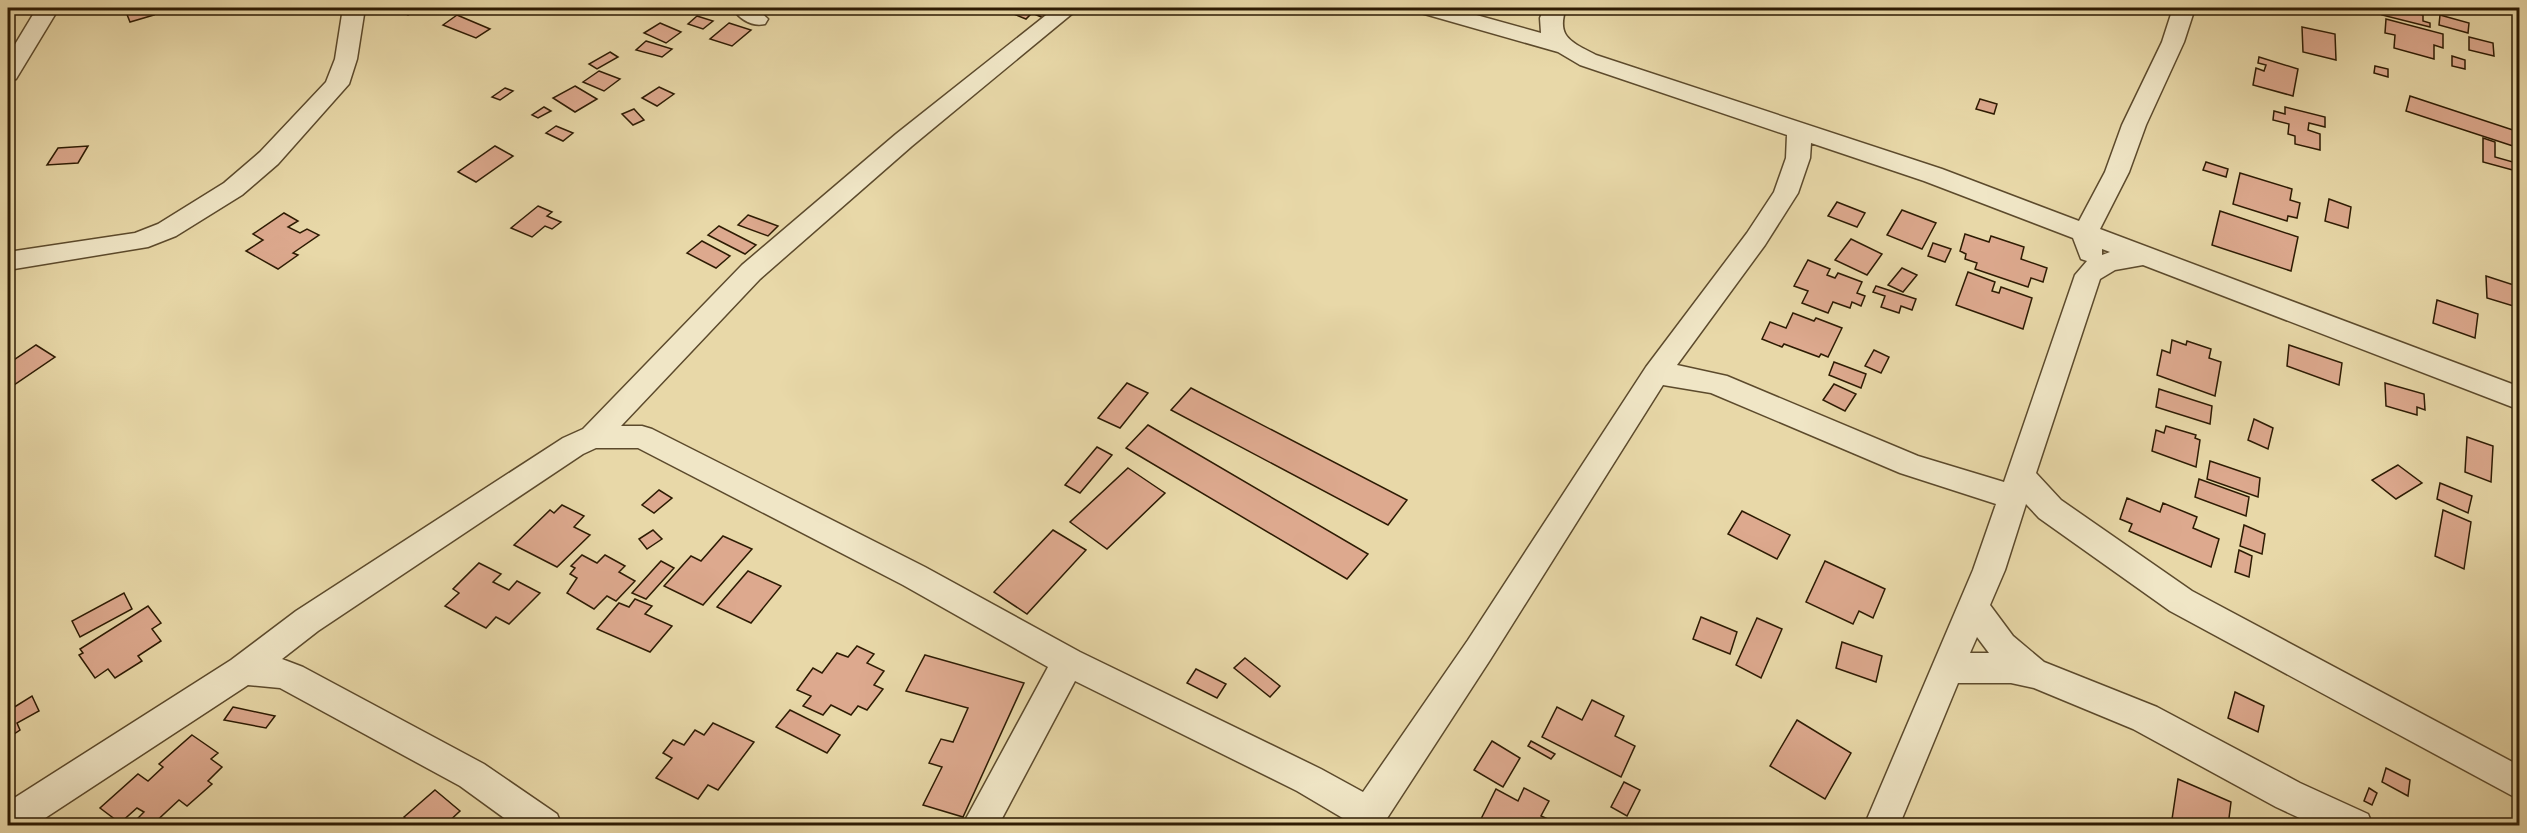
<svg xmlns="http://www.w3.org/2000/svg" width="2527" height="833" font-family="'IM FELL Great Primer',serif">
<rect width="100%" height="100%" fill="#e8d8a8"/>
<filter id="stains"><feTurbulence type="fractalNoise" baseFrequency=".00333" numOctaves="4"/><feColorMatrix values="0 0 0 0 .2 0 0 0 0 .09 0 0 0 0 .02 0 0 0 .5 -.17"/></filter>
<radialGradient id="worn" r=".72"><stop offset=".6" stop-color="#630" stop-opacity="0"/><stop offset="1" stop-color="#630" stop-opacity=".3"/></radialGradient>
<g fill="#dda98e" stroke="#2d1b03" stroke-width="1.5">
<polygon points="140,8 151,8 154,15 130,22 126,12"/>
<polygon points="394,8 421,8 408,15"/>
<polygon points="1010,8 1053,8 1057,9 1046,19 1032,13 1026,19 1006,11"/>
<polygon points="2383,8 2408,8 2408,11 2423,15 2423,21 2430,23 2430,27 2382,15"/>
<polygon points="457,15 490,29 476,38 443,25"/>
<polygon points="2440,15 2469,23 2468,33 2439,25"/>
<polygon points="697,16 713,21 703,29 688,24"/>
<polygon points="2386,19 2443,34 2443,48 2434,45 2434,59 2394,48 2395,35 2385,33"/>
<polygon points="660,23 681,32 666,43 644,33"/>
<polygon points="729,23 751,30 732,46 710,39"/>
<polygon points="2302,27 2335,34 2336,60 2303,52"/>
<polygon points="2469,37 2493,43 2494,56 2469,50"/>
<polygon points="646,41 672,49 662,57 636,50"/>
<polygon points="610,52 618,57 597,69 589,64"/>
<polygon points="2452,56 2465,60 2465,69 2452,66"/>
<polygon points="2259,57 2298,69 2293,96 2253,85 2256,68 2264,71 2266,65 2258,63"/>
<polygon points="2375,66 2388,69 2388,77 2374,73"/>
<polygon points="599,71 620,79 604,91 583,82"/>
<polygon points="575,86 597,99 575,112 553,98"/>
<polygon points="659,87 674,94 657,106 642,98"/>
<polygon points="505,88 513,91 500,100 492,97"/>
<polygon points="2410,96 2519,132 2516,147 2406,111"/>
<polygon points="1980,99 1997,104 1994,114 1976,109"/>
<polygon points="544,107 551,111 538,118 532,115"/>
<polygon points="2285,107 2325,117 2325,127 2309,123 2308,130 2320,134 2320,150 2295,144 2295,136 2288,134 2289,124 2273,120 2274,111 2285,114"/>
<polygon points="634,109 644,120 633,125 622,114"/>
<polygon points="556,126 573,133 563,141 546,133"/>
<polygon points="2483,138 2495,142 2495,157 2520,164 2520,172 2483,162"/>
<polygon points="88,146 78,163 47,165 58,148"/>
<polygon points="495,146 513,156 476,182 458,172"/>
<polygon points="2206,162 2228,169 2226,177 2203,170"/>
<polygon points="2240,173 2292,189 2290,200 2300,203 2297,218 2288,216 2287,221 2233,204"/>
<polygon points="2329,199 2351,207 2348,228 2325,221"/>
<polygon points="1837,202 1865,213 1857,227 1828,216"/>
<polygon points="538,206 552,212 547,216 561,222 552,229 545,226 532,237 511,228"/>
<polygon points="1902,210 1936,223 1922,249 1887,235"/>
<polygon points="2220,211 2298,237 2291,271 2212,245"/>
<polygon points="284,213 298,221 288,227 300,233 307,229 319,235 293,253 298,255 278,269 246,251 263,240 253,234"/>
<polygon points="748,215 778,226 768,236 738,225"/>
<polygon points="719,226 756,245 745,254 708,235"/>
<polygon points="1965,234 1989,242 1991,236 2024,247 2021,259 2047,268 2043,282 2031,278 2028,287 1975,269 1977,263 1965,259 1966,254 1960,251"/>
<polygon points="1851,239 1882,254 1867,275 1835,260"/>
<polygon points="702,241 730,256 716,268 687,253"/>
<polygon points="1933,243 1951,249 1945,262 1928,256"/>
<polygon points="1808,260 1830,269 1827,275 1835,278 1838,273 1862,282 1857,293 1865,296 1861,306 1852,302 1850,308 1833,302 1828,313 1802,303 1808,291 1794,286"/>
<polygon points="1902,268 1917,275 1903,292 1888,285"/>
<polygon points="1968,272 1995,282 1992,291 1999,293 2001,287 2032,298 2023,329 1956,305"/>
<polygon points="2486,276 2520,287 2520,308 2487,298"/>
<polygon points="1876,286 1916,299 1912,310 1901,306 1899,313 1881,307 1885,296 1873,292"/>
<polygon points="2437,300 2478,314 2475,338 2433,323"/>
<polygon points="1793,313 1814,321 1816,318 1842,328 1828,357 1821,354 1819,357 1784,344 1782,347 1762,339 1770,322 1786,328"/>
<polygon points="2172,340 2186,345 2187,341 2211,349 2209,358 2221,362 2215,396 2157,375 2162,350 2170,353"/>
<polygon points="36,345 55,357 8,389 8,364"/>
<polygon points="2289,345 2342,363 2339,385 2287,366"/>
<polygon points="1874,350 1889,357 1881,373 1865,366"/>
<polygon points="1834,362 1866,374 1861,388 1829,375"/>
<polygon points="1127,383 1148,393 1120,428 1098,418"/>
<polygon points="2385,383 2424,394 2425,410 2417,407 2417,415 2386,406"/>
<polygon points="1834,384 1856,394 1845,411 1823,400"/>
<polygon points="1191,388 1407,500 1388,525 1171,410"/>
<polygon points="2159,389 2212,406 2210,424 2156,407"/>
<polygon points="2254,419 2273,428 2268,449 2248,440"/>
<polygon points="1148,425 1368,554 1347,579 1126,448"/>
<polygon points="2166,426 2196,435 2195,438 2200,440 2196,467 2152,451 2156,430 2164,433"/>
<polygon points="2467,437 2493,446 2491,482 2465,472"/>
<polygon points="1097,447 1112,455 1080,493 1065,485"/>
<polygon points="2210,461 2260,478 2258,497 2207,479"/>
<polygon points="2398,465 2422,483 2396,499 2372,480"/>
<polygon points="1128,468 1165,493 1107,549 1070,522"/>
<polygon points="2199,479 2249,497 2246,516 2195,497"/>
<polygon points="2440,483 2472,496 2468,513 2437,499"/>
<polygon points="659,490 672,498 654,513 642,505"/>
<polygon points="2127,498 2160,512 2163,503 2197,517 2193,528 2219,539 2211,567 2129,531 2132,524 2120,519"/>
<polygon points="562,505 584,516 574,527 590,535 557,567 514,545 550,510 554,513"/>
<polygon points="2443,510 2471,522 2464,569 2435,556"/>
<polygon points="1742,511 1790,535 1777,559 1728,534"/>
<polygon points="2244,525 2265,534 2262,554 2240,546"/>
<polygon points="653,530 662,539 647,549 639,539"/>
<polygon points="1053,530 1086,550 1027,614 994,592"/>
<polygon points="723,536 752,549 703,605 664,586 691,556 701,561"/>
<polygon points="2239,550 2252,556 2249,577 2235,572"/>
<polygon points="582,555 597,563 605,555 625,566 619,572 635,581 616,601 607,596 594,609 567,593 577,578 570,574 575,568 571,566"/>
<polygon points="661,561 674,568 646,599 632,593"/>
<polygon points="1825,561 1885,589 1873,618 1859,611 1853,624 1806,602"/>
<polygon points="479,563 501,574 493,582 509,590 517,581 540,593 509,624 496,617 486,628 445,606 459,593 453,589"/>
<polygon points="748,571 781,586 751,623 717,607"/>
<polygon points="124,593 132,609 80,637 72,621"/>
<polygon points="635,599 652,606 645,614 672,626 650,652 597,629 619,603 629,607"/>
<polygon points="148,606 161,623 152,629 161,641 138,656 142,661 115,678 108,669 95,678 79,655 83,653 80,649"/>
<polygon points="1701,617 1737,632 1730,654 1693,639"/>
<polygon points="1757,618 1782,629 1761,678 1736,665"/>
<polygon points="1842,642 1882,656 1876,682 1836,668"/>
<polygon points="857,646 874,654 867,663 884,671 874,685 883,689 867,710 858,706 851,715 831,705 823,715 803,706 811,696 797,690 813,668 822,673 837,653 848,657"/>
<polygon points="925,655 1024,683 963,817 923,805 942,767 929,763 941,739 953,742 968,708 906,691"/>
<polygon points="1245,658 1280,686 1270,697 1234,668"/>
<polygon points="1196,669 1226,684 1217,698 1187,683"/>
<polygon points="2235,692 2264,706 2258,732 2228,718"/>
<polygon points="32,696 39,711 17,723 20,730 8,738 8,711"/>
<polygon points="1592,700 1624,716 1615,736 1635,746 1621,777 1542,737 1557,707 1582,720"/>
<polygon points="233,707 275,716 266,728 224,720"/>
<polygon points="790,710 840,735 827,753 776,727"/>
<polygon points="1797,720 1851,753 1825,799 1770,766"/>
<polygon points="713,723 754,742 718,790 708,785 698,799 656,778 672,758 663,753 673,740 684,745 695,730 704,735"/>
<polygon points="192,735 218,753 211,759 222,767 208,781 212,784 187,806 179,800 151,826 138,818 144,812 137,808 120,823 100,808 138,774 148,781 163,767 159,764"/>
<polygon points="1492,741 1520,758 1503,787 1474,770"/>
<polygon points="1531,741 1555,754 1551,759 1528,746"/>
<polygon points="2386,768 2410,780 2408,796 2382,782"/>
<polygon points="2178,779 2231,802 2228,826 2171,826"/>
<polygon points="1624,782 1640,790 1627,816 1611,807"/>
<polygon points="1524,788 1549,801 1541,816 1552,821 1550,826 1484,826 1479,823 1496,789 1518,801"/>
<polygon points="2369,788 2377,793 2372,805 2364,801"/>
<polygon points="435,790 460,811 444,826 413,826 404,817"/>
</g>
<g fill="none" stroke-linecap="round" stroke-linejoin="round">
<defs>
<g id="minor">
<polygon points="37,8 59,8 16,79 8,81 8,56"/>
<polygon points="343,8 365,8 357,59 349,84 278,164 242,195 176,236 148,247 8,270 8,252 135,233 158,224 224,183 260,152 326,82 335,59"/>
<path d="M732,8H756L768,19L765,24C751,27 740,19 732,8Z"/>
<path d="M1055,8H1079L912,146L760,279L621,426H642L652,429L925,567L1080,652L1321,769L1363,792L1468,640L1646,367L1747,233L1774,192L1786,158L1787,135L1580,65L1558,52L1421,13L1418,8H1451L1541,33L1540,18L1544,8H1566C1556,37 1571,42 1596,55L1942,169L2079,221L2105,172L2122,125L2162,42L2173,8H2195L2184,42L2146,125L2129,172L2100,229L2520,387V410L2143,265L2115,270L2100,279L2036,473L2061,500L2192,591L2520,766V800L2170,611L2039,518L2026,504L2005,570L1990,605L2013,636L2044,662L2157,707L2300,783L2368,814L2373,826H2317L2276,807L2133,729L2034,688L2011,683H1958L1899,826H1864L1973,570L1996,504L1900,473L1711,393L1663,385L1490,660L1382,826H1344L1346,820L1297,791L1075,681L998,826H962L1048,667L903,585L638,448H596L583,454L318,631L282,659L303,667L484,764L557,814L562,826H515L460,786L280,688L248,685L33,826H8V802L231,660L296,611L563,438L583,429L742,265L896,134ZM1811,143L1924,181L2073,238L2081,259L2087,261L2075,275L2004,482L1918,456L1727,376L1677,365L1765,245L1798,193L1810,158ZM2102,249L2110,252L2102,255ZM1977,637L1989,653H1970Z"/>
</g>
</defs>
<use href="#minor" stroke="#5c4a2c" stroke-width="3"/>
<use href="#minor" fill="#f0e6c6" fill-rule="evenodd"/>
</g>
<rect width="2527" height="833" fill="none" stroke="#e8d8a8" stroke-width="30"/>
<rect x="9" y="9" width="2509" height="815" fill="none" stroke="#2d1b03" stroke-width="3"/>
<rect x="15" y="15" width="2497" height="803" fill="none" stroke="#2d1b03" stroke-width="1.5"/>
<rect width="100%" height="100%" filter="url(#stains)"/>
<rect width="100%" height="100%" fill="url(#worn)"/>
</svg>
